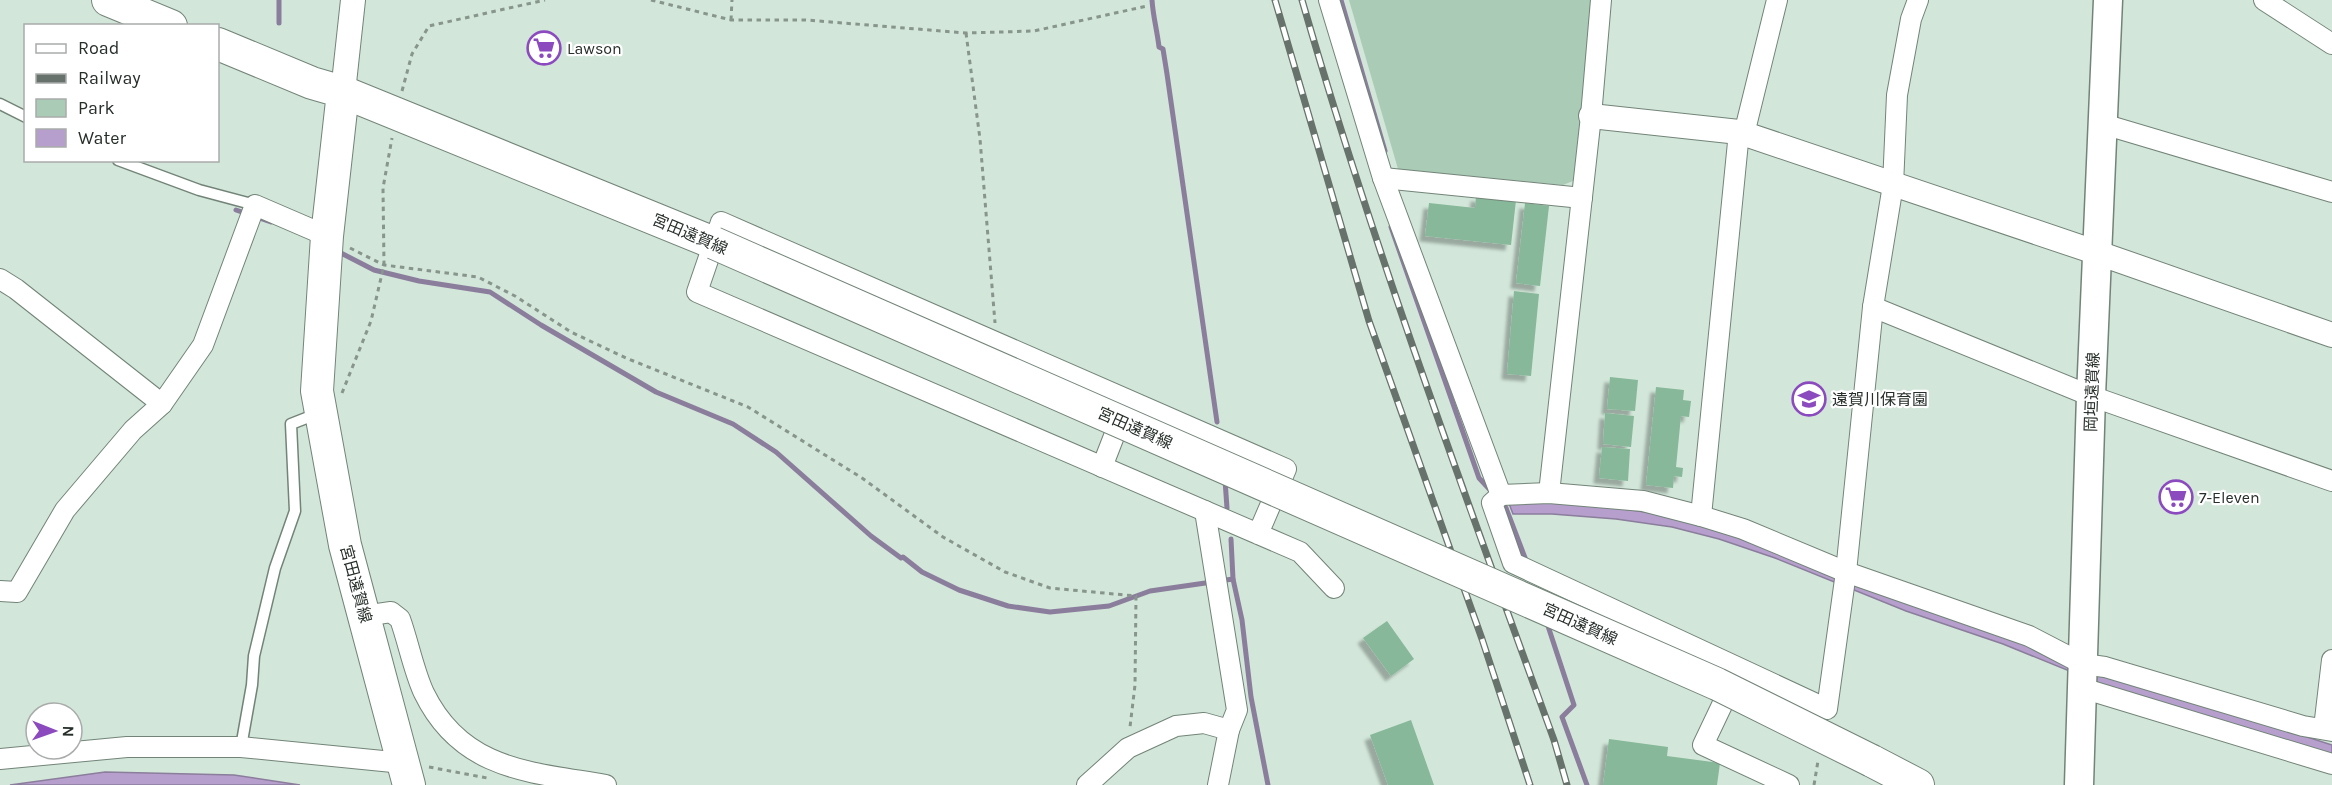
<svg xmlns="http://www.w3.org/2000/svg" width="2332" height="785" font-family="Karla,'Noto Sans JP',sans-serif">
<defs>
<filter id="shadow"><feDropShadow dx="-5.5" dy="5.5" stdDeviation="1.5" flood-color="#0004"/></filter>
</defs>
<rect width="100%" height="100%" fill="#d2e6d9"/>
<polygon fill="#aacbb6" points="1349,0 1594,0 1573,181 1563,185 1398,169"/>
<g fill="#b69fcd" stroke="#8b7d9c" stroke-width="1.5">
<path d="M1508,501C1554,503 1600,505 1645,512C1679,518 1711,527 1743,536L2166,692L2332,745V756L2121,692L2003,644L1906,611L1775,558L1719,539L1672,527L1616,519L1552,514H1513Z"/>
<polygon points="105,772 234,775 300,785 10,785"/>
</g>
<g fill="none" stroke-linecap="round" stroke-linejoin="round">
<g stroke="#8b7d9c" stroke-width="5">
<polyline points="279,0 279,23"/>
<path d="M1152,0C1153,16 1157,30 1159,47L1163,49L1167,74L1217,422"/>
<polyline points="1341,0 1385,151"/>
<polyline points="236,210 271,222"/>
<polyline points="1391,227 1479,478 1492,492"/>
<polyline points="337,251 374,270 419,281 490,292 541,325 656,392 733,424 776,452 871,536 901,558 903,557 922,572 959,590 1008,606 1050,612 1109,606 1150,591 1233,579"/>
<polyline points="1225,480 1227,508"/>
<polyline points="1500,501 1506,508 1527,563"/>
<polyline points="1231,539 1233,579 1242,620 1251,697 1268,785"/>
<polyline points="1546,620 1574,705 1562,717 1587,785"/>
</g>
</g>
<g fill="#86b899" filter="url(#shadow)">
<polygon points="1476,196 1516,200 1511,245 1425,236 1429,203 1475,208"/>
<polygon points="1525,203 1549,206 1540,286 1516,283"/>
<polygon points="1514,291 1539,294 1531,376 1507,374"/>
<polygon points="1610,377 1638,380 1635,411 1607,409"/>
<polygon points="1656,387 1684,390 1683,400 1691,401 1689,417 1681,416 1676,467 1683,468 1682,477 1674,476 1673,488 1646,485"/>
<polygon points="1605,413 1634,416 1631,447 1603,444"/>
<polygon points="1602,447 1630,449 1628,481 1599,478"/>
<polygon points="1387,621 1414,659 1391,676 1363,638"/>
<polygon points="1411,720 1434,785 1388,785 1370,735"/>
<polygon points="1609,739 1668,747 1667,756 1720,763 1717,785 1603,785"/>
</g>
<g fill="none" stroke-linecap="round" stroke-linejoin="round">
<defs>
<g id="service">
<polyline points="0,104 26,117"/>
<polyline points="118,160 199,190 255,205"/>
<polyline points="241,747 252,685 254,656 275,568 295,511 291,424 319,413"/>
</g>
<g id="minor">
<polyline points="1329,0 1383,178 1501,495 1549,493 1643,501 1701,516 1743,529 1846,572 2029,636 2083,664 2105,667 2303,726 2332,731"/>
<polyline points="2264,0 2332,44"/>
<polyline points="2103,124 2332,192"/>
<polyline points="1744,134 1777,0"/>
<polyline points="1383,178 1582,198"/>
<polyline points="0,279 16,289 162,404"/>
<polyline points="1873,307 2091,396 2332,481"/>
<polyline points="1102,467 1123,413"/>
<polyline points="1549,493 1591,116 1601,0"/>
<polyline points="1501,495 1492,503 1513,563 1827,709 1846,572 1873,307 1893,185 1897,95 1911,19 1918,0"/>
<polyline points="1205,511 1237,710 1229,730"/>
<polyline points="1701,516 1739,132"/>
<polyline points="1258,534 1286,469 721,222 697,292 1300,552 1334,588"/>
<polyline points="0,591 17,592 65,510 133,430 162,404 203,345 255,205 327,236"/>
<path d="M364,616L391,612L400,619C408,641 414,672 424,693C462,771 531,772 606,785"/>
<polyline points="1733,682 1703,745 1789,785"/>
<polyline points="2082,688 2332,764"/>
<polyline points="2324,728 2332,660"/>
<polyline points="0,759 127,747 241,747 403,763"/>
<polyline points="1087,785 1128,748 1176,726 1204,723 1229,730 1218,785"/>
</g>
<g id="tertiary">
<polyline points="343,92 353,0"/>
<polyline points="1591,116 1739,132 2098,253 2332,335"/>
</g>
<polyline id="secondary" points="2079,785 2091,396 2108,0"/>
<g id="primary">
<polyline points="108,0 171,26"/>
<polyline points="218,44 312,83 343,92 327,236 317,391 345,545 409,785"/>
<polyline points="343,92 714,243"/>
<polyline points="1872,761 1918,785"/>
</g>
</defs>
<use href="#service" stroke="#728478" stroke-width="13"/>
<use href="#minor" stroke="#728478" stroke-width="22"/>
<use href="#tertiary" stroke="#728478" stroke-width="26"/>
<use href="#secondary" stroke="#728478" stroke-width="31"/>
<use href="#primary" stroke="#728478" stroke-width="34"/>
<g stroke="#87958c" stroke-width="3" stroke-dasharray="4.5 4.5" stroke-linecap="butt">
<polyline points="651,0 731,20 806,20 966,33 1034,31 1147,6"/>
<polyline points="731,20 732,0"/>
<polyline points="966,33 980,139 995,323"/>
<polyline points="402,91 412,54 429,26 545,0"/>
<polyline points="350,248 384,265 478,277 515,296 571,332 626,358 748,407 862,478 943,537 1005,572 1050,588 1136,596 1135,685 1130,727"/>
<polyline points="342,393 371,321 384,265 383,188 392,138"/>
<polyline points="429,767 487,778"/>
<polyline points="1814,785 1818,761"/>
</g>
<use href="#service" stroke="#fff" stroke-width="10"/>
<use href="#minor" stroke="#fff" stroke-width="20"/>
<use href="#tertiary" stroke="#fff" stroke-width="24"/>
<use href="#secondary" stroke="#fff" stroke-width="28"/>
<use href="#primary" stroke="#fff" stroke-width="32"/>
<defs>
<g id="rail">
<polyline points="1275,0 1369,321 1482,639 1530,785"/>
<path d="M1302,0C1374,250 1465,495 1554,740L1567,785"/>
</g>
</defs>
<use href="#rail" stroke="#66726b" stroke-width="7"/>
<use href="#rail" stroke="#fff" stroke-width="4.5" stroke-dasharray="14" stroke-linecap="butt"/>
<defs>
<polyline id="primary-bridge" points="714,243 1717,684 1872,761"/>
</defs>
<use href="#primary-bridge" stroke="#728478" stroke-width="34" stroke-linecap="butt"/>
<use href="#primary-bridge" stroke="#fff" stroke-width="32"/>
</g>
<defs>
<symbol id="supermarket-ring" viewBox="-11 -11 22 22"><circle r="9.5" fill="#fff" stroke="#8c4abf" stroke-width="1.5"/><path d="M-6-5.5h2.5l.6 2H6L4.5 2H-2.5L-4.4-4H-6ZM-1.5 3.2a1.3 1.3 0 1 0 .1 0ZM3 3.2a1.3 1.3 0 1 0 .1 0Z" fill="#8c4abf"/></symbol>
<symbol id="school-ring" viewBox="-11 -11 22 22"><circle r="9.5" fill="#fff" stroke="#8c4abf" stroke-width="1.5"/><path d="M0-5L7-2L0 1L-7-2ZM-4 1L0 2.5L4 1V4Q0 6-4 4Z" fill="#8c4abf"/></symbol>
</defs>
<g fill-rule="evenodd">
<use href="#supermarket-ring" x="525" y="29" width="38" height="38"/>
<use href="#school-ring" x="1790" y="380" width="38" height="38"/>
<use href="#supermarket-ring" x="2157" y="478" width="38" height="38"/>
</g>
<g text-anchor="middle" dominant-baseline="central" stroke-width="4.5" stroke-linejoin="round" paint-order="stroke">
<g font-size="16" fill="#272f2a" stroke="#fff" text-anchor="start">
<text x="567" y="48">Lawson</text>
<text x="1832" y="399">遠賀川保育園</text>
<text x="2199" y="497">7-Eleven</text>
</g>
<g font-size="16" fill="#272f2a" stroke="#fff">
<text transform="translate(690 234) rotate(23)">宮田遠賀線</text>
<text transform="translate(2092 392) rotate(-88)">岡垣遠賀線</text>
<text transform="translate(1135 428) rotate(24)">宮田遠賀線</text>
<text transform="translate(356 584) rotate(75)">宮田遠賀線</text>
<text transform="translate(1580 624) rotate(24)">宮田遠賀線</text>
</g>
</g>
<rect x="24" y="24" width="195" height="138" fill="#ffffff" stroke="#a9acaa" stroke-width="1.5"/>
<rect x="36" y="44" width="30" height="9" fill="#ffffff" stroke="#a9acaa" stroke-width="1.5"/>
<text x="78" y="54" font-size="18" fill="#272f2a">Road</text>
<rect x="36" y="74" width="30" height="9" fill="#66726b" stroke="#a9acaa" stroke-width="1.5"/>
<text x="78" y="84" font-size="18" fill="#272f2a">Railway</text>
<rect x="36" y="99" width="30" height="18" fill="#aacbb6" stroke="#a9acaa" stroke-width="1.5"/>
<text x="78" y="114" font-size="18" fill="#272f2a">Park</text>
<rect x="36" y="129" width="30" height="18" fill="#b69fcd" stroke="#a9acaa" stroke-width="1.5"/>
<text x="78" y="144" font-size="18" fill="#272f2a">Water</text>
<g transform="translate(54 731) rotate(91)"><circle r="28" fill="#ffffff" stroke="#a9acaa" stroke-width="1.5"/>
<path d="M0-4.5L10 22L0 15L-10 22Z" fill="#8c4abf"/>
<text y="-9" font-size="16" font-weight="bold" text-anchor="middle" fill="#272f2a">N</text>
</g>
</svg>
